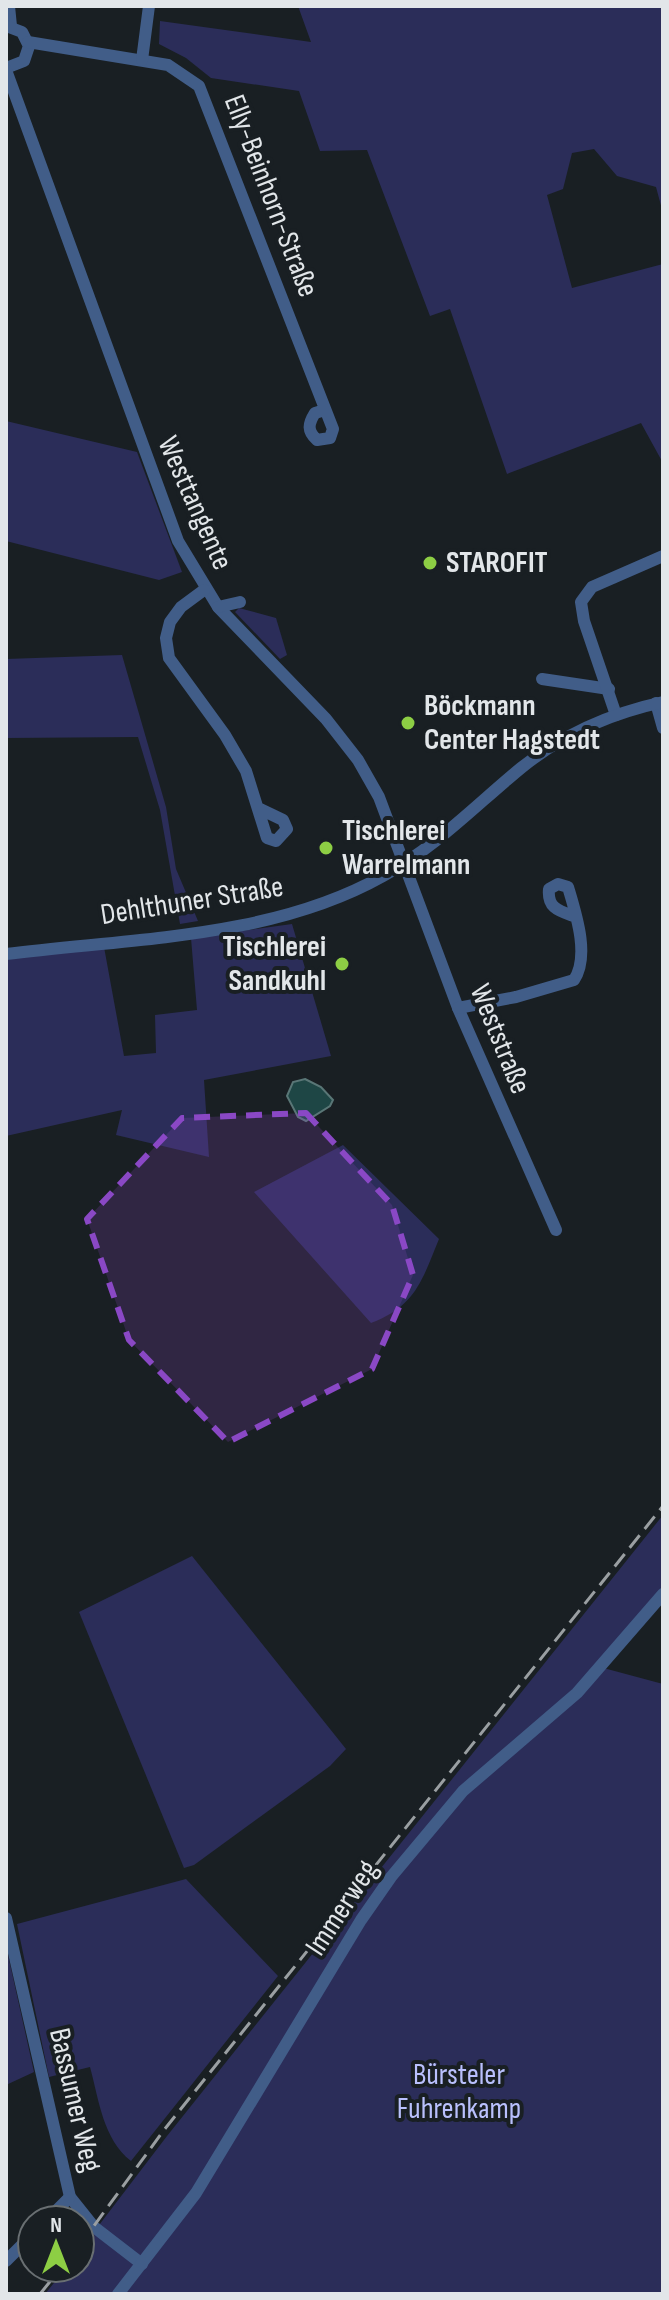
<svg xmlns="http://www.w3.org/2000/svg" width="669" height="2300" font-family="'Sofia Sans Condensed',sans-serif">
<rect width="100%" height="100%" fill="#191f23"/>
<g fill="#2b2d59">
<polygon points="298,6 663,6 663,213 656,187 617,176 594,149 572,153 563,189 547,195 572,288 663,264 663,463 641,423 507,474 450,309 430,316 367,150 320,151 299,91 211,78 186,58 159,44 160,21 311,42"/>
<polygon points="6,421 137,452 182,572 159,580 6,541"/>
<polygon points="239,608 276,618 287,655 280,659 235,612"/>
<polygon points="122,655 166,807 176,869 198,921 180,924 160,810 138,737 6,738 6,659"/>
<polygon points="292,924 331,1056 204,1080 209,1157 116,1135 122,1110 6,1136 6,959 104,947 124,1056 156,1053 155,1015 197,1010 191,938"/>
<path d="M343,1145L439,1239C422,1280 416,1306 371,1323L254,1192Z"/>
<polygon points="663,1515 663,1589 596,1666 663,1684 663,2294 45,2294 66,2268 80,2268 80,2250 167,2136"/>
<polygon points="192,1556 346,1749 330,1766 194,1865 184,1868 79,1612"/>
<path d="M186,1879L278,1976L131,2161C103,2139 99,2100 90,2067L49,2077L17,1924Z"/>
<polygon points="6,1946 34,2072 6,2085"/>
</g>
<polygon fill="#1e4645" stroke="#597676" stroke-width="2" points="305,1079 321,1087 333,1100 330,1106 306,1121 298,1117 287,1096 293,1082"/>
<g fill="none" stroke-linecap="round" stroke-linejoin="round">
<g stroke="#415d88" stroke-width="12">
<polyline points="9,6 11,26"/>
<polyline points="6,26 22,32 29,46 24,61 6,68"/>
<path d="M28,42L168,65L199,86L333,429L330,438L317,440C307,431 308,424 315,413L325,410"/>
<polyline points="142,60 149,6"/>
<polyline points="6,70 178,541 218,607 326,719 358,760 379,797 458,1008 556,1230"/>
<polyline points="204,590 181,607 170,622 166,638 169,658 225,735 246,771 267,838 276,841 287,829 283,820 260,809"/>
<polyline points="218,607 240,602"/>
<polyline points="542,679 609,689"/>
<polyline points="656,703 663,728"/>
<polyline points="616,715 584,621 581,602 592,587 663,556"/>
<path d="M6,954C131,938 271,939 383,876C435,848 476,805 521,768C562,735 612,713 663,702"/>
<path d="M458,1008L516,997L574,980C590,956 576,914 568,887L558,884L549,889C547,909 560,911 576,917"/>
<polyline points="6,1918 70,2197 94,2227 142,2264"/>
<polyline points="47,2220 70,2197"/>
<polyline points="6,2261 32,2235"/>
<polyline points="118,2294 196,2193 361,1920 391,1877 463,1791 577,1693 663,1594"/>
</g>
<g stroke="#9a9fa2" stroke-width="3" stroke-dasharray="16 8" stroke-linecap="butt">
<polyline points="80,2245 164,2130 663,1506"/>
<polyline points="40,2294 61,2268"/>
</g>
</g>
<path fill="#8a48c5" fill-opacity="0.2" stroke="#8a48c5" stroke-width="6" stroke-dasharray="16 10" stroke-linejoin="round" d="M306,1113L392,1205L413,1275L372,1369L228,1442L129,1340L87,1219L182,1118Z"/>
<g fill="#8dce44" stroke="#191f23" stroke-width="3">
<circle cx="430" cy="563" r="8"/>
<circle cx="408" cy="723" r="8"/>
<circle cx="326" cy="848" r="8"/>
<circle cx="342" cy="964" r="8"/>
</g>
<g text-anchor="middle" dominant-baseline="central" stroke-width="8" stroke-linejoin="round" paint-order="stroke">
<g font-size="30" fill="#e2e6e9" stroke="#191f23">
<text transform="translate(271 196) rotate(69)">Elly-Beinhorn-Straße</text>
<text transform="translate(195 503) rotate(66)">Westtangente</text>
<text transform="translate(192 901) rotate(-9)">Dehlthuner Straße</text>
<text transform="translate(500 1039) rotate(68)">Weststraße</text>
<text transform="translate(342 1908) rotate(-57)">Immerweg</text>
<text transform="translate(75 2100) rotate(77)">Bassumer Weg</text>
</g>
<g font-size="30" font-weight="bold" fill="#e2e6e9" stroke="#191f23" text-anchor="start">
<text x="446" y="563">STAROFIT</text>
<text x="424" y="706">Böckmann<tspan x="424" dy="34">Center Hagstedt</tspan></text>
<text x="342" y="831">Tischlerei<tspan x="342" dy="34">Warrelmann</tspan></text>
<text x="326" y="947" text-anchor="end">Tischlerei<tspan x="326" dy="34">Sandkuhl</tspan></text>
</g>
<g font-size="30" fill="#b9c0fd" stroke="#191f23">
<text x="459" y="2075">Bürsteler<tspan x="459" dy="34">Fuhrenkamp</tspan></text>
</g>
</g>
<rect width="669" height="2300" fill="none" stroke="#e2e6e9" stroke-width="16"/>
<g transform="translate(56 2244)"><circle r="38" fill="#191f23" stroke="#696f72" stroke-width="2"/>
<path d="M0-6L14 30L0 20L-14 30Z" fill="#8dce44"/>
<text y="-12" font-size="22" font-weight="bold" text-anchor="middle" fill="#e2e6e9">N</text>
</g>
</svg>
